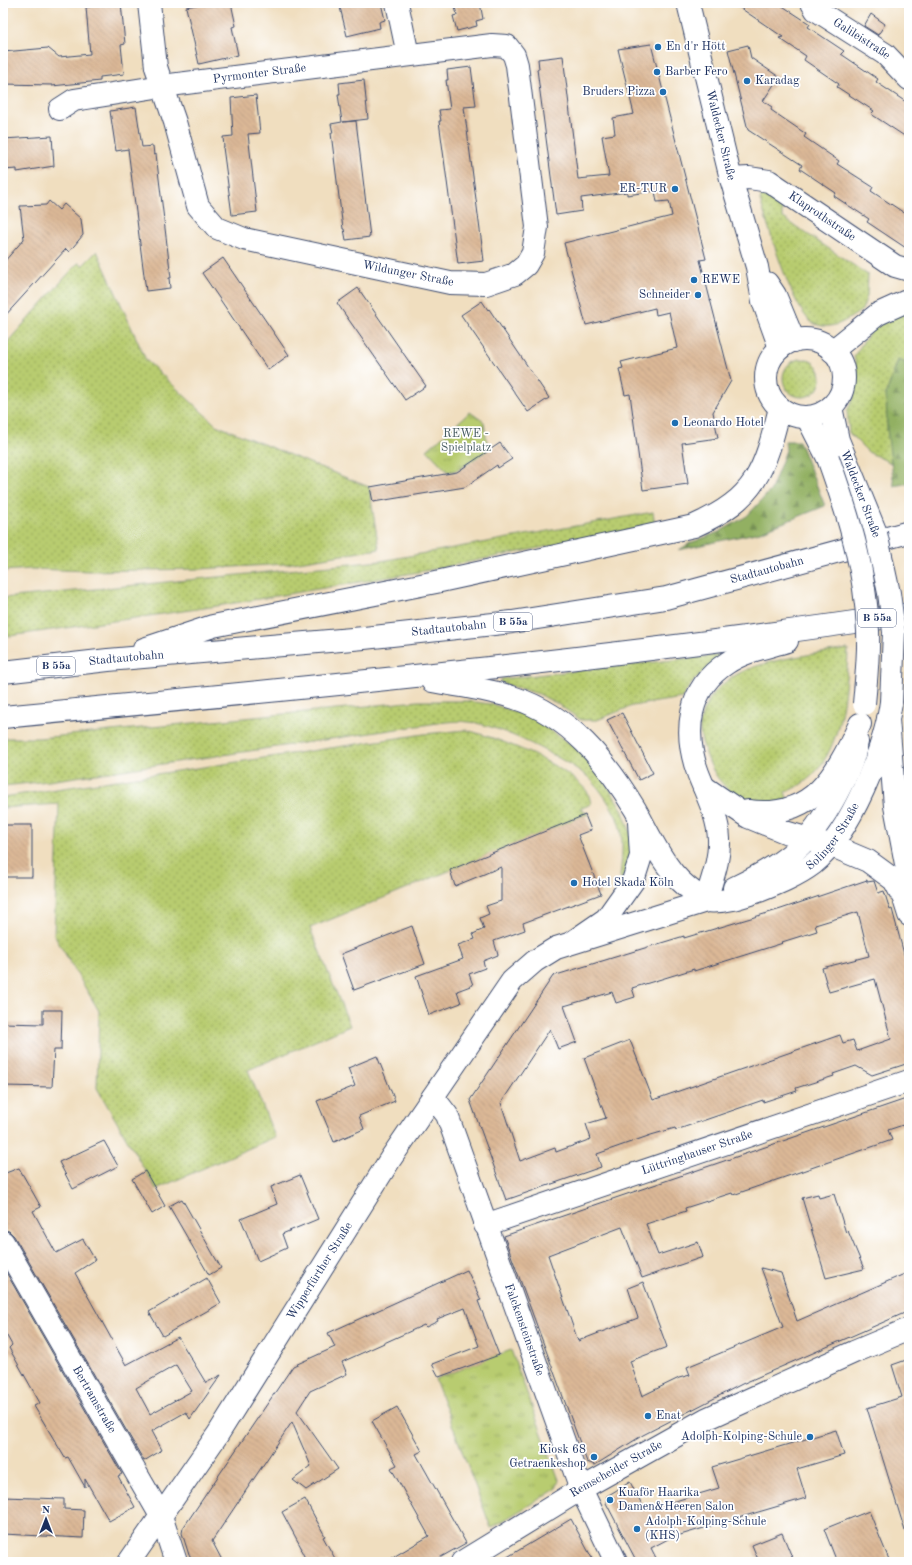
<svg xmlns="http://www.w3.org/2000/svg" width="912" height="1565" font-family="'Old Standard TT',serif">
<defs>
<pattern id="grass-dots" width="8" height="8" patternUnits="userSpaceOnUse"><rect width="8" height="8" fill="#b8cc6f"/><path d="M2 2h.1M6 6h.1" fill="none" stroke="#95a65e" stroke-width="1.8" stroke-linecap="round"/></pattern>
<pattern id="forest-firs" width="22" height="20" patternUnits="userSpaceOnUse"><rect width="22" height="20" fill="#92b062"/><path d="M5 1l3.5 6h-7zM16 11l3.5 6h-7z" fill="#769054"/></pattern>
<pattern id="park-tufts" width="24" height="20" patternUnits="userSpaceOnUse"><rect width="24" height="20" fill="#b8cc6f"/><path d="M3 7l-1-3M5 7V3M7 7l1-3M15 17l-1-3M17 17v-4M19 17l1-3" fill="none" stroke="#95a65e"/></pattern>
<pattern id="building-back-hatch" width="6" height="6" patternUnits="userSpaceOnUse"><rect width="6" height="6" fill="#dbb896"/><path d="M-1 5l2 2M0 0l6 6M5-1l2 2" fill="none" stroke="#bb9e84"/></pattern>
</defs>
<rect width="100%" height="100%" fill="#fff"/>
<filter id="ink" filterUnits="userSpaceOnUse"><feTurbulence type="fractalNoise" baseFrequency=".025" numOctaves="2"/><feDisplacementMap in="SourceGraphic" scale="8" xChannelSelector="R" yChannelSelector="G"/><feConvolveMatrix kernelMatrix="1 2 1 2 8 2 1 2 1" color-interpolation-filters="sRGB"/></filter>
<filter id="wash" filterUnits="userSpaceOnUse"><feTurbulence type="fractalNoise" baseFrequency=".012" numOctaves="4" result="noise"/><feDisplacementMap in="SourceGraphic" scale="16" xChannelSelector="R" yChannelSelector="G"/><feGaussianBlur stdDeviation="0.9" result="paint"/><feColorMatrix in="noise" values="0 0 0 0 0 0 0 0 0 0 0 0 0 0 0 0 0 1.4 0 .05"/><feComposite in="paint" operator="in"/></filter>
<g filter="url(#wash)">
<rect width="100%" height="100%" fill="#f0debf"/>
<g fill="url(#grass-dots)" stroke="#6a7e66">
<path d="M763,193H767L782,204V217L868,275L867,296L862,310C847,320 833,331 815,324C793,316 768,224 760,200Z"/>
<polygon points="97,251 146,360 216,425 369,487 379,549 286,564 200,569 89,571 31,569 3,571 3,347 78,263 83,265"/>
<polygon points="909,309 909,364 898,360 886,394 891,463 868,452 849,433 847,411 853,399 858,377 854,356 870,332 901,311"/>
<circle cx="802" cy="378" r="19"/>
<polygon points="653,512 655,525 419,572 211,607 3,637 3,598 381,561"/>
<path d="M848,649C848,662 846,676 845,689C840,730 829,777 785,792L788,801C777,801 762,804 752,802C725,794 713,775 705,751C702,742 699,733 700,724C702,708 712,693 724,683C752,659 812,655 848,649Z"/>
<path d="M726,654C708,667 693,678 682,698L632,706L597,720H581L559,705L539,694L501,683V679Z"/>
<path d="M418,701H466L491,704L529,716L575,747L602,777L622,809L632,837L634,854L622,880L620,877C622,855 625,834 615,814C608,801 598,786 588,777C566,759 497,724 469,722C454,720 439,723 424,725L49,781L3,786V738H39Z"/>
<path d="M466,730C499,738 564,764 586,790C589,794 590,800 591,804L580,809L588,814L310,928L350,1026L248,1070L275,1137L156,1189L97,1088L99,1011L54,935L59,804L3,808V797L424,734Z"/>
</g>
<g fill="url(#forest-firs)" stroke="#567060">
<polygon points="898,360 909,364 909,483 894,486 887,429 886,394"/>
<polygon points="785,441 799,441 825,506 760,532 679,550 690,543 719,532 747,516 771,490 786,450"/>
</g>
<g fill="url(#park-tufts)" stroke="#6a7e66">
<polygon points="470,412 484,422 488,450 458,470 448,472 427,450"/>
<polygon points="511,1350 559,1480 556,1489 491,1528 435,1379"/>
</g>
<g id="blocks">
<g fill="url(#building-back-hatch)" fill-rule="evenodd">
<polygon points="89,3 121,3 125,44 121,45 124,74 100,77 100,81 52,86 52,85 3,84 3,52 48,48 59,57 90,54 86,7 90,7"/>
<polygon points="206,3 231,3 236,26 232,27 238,55 199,64 186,7"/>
<polygon points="339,3 381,3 385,20 379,22 380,28 347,36"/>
<polygon points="454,3 480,3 483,19 476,21 477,26 457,31 453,16 457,15"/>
<polygon points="733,3 778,3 810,24 808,27 844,51 841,54 878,79 876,82 909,104 909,139 871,114 874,111 837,87 839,84 804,60 806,56 779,38 783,37"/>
<polygon points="871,14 885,24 878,35 864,26"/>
<polygon points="651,44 706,259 700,260 731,381 713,412 718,438 682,443 688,484 643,490 630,394 625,395 619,369 623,368 621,362 677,348 669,312 656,315 655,308 586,325 564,243 672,216 669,201 657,202 655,191 627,195 627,192 581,198 582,211 556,215 537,69 539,69 538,59 563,56 578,179 609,176 602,136 615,134 613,118 634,114 618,49"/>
<polygon points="748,45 751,58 779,77 763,101 772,107 771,110 806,134 804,137 839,161 837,164 873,187 871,191 909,216 909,250 867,222 869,219 834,196 836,193 800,169 802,165 748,130 728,50"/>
<polygon points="471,67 476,106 464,107 484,261 458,264 439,121 441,121 439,110 450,109 446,80 448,80 447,70"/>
<polygon points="364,80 368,119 343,122 356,121 370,237 346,240 344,229 343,229 331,133 333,133 331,124 342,122 338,94 340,94 339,83"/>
<polygon points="256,95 260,133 248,134 257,212 232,215 223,147 224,147 223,137 233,136 231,98"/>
<polygon points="136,107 142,147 153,146 154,155 156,154 171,278 169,278 170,288 146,291 128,149 116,151 110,111"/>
<polygon points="52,136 54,166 17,172 17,169 3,170 3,139"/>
<polygon points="49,201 59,210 64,204 81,219 83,235 69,252 66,249 3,318 3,263 24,239 20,206 46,205"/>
<polygon points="223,258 289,355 268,370 202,273"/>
<polygon points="358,288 426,386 405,400 337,303"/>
<polygon points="482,301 488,310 489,309 549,398 528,412 461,315"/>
<polygon points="500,443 512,459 498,468 497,465 465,487 373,502 370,487 457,472"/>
<polygon points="622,713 653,773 639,780 607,720"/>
<polygon points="585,815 591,830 578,835 601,894 523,923 525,930 494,941 498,955 483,961 485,968 469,974 473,985 457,991 461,1003 429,1015 416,976 463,959 458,945 475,939 473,934 484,929 480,918 489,914 486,906 501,901 501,867 455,886 450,870"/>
<rect x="3" y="825" width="29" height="52"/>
<path d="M867,880V882L874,881L878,893L884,891L890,910L892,909L909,973V1063L872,1075L856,1066L833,1074L834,1076L796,1088L797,1091L763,1102V1100L676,1130L675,1128L651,1135L597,1154L601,1167L506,1200L470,1100L553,976L684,936V938L781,909ZM858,912L869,956L822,968L829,992L875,979L891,1039L857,1051L853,1040L843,1043L840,1035L653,1100L630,1040L584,1058L606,1118L586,1124L591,1139L556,1152L555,1148L520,1161L501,1103L550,1029L558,1049L577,1042L564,1006L612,992L616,1003L635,997L632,988L694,969V971L783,943L782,942L817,931L815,925Z"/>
<polygon points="412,926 425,964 354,990 341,954"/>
<polygon points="43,1010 62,1010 61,1050 54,1050 52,1087 3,1086 3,1023 43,1024"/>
<polygon points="377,1056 395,1101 359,1116 364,1129 334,1142 317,1101 355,1086 348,1068"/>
<polygon points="909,1098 909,1123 888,1130 892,1140 733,1195 732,1193 685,1208 686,1211 646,1224 658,1255 698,1242 703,1257 642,1278 622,1227 548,1255 578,1341 638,1318 628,1288 643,1282 667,1347 630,1361 642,1396 679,1378 690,1375 687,1367 783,1327 761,1268 781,1273 797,1321 909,1272 909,1311 742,1384 643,1435 595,1465 587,1462 504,1236"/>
<polygon points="104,1141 118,1166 73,1189 59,1162"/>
<path d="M19,1168L41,1207L33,1211L56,1253L83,1239L95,1260L75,1273L126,1365L178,1337L206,1383L221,1375L190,1419L186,1412L152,1431L162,1450L144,1461L14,1236L9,1231L3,1230V1174ZM176,1365L192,1391L150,1414L136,1388Z"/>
<polygon points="145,1171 165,1206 152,1214 132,1179"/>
<polygon points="300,1175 318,1219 282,1234 287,1248 258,1261 241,1219 277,1204 271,1187"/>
<polygon points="818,1194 819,1198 834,1194 846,1233 848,1231 864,1269 826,1278 802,1198"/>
<polygon points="182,1199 221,1268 209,1275 169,1206"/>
<polygon points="3,1267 122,1474 118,1476 135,1507 109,1521 85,1479 85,1487 68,1457 65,1458 34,1406 40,1403 9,1348 12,1345 3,1329"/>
<polygon points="467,1270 481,1300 478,1301 499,1355 439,1377 432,1364 479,1346 465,1308 437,1319 438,1321 426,1327 424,1325 342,1362 347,1374 310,1391 297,1411 338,1469 306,1490 293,1480 311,1466 292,1422 212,1541 223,1562 193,1562 189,1555 182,1533 183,1528 293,1366 335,1347 328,1333"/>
<polygon points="207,1278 221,1303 163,1336 149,1312"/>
<polygon points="909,1359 909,1531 905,1531 867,1408 902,1397 892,1365"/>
<polygon points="397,1407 422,1451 416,1454 466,1543 432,1562 385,1562 429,1536 391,1468 397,1465 372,1421"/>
<polygon points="836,1430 844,1455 797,1469 806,1498 670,1538 651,1548 658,1562 637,1562 606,1503 607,1496 630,1482 645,1510 719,1488 712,1467"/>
<polygon points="3,1497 64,1499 64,1509 84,1510 83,1538 3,1534"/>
<polygon points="305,1499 325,1536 323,1537 337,1562 307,1562 301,1550 302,1549 282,1512"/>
<polygon points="869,1511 890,1562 837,1562 824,1529"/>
<polygon points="571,1519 594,1562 499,1562 541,1537"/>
<polygon points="782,1533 794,1562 759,1562 752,1545"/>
</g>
</g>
</g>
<g filter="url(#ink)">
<use href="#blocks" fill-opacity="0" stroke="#3b496d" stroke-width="1"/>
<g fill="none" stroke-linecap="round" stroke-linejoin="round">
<defs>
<g id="minor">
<polyline points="397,3 408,55"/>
<path id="s1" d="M812,3L816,10L885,54L909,79"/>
<path id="s2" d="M60,109L74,100L162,86L492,45L507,46L514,55L517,65L537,227L533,253L526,265L515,274L486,284L450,283L244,239L217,228L198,206L175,122L156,67L149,3"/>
<path id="s3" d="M731,179L749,178L769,181L895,266L909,270"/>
<polyline points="888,719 895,806 909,880"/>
<path id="s4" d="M433,1097L447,1115L581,1489L616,1562"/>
<path id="s5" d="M485,1225L909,1081"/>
<path id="s6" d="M3,1242L161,1516L176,1562"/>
<path id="s7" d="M129,1562L218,1434L391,1158L512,981L535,961L556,948L706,901"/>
<path id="s8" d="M462,1562L581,1489L706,1419L854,1352L909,1329"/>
</g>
<g id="tertiary">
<path id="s9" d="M688,3L731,179L757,267L763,301L780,348"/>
<polyline points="767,283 775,295 794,341"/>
<circle cx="805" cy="378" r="39"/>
<polyline points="831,407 838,440 876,533"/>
<polyline points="807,417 828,458"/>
<path d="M734,888C787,862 809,846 837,793C846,776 854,760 857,742"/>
<path id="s10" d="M706,901C724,903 742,897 759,891C777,884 797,876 813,864C850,834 885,748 891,702"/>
</g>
<g id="trunk">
<polyline points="832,351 878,314 909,300"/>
<path d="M144,649L213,626L436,582L694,526C757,498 764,471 780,408"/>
<path id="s11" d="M3,672L108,660L364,638L512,622L666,598L909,532"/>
<path d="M432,681C459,686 489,689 515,698C570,716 606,761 635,809C647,830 657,854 674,874C683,885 694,893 706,901C711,881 720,861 719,839C718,816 706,794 698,773C683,732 688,688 727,663C744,651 768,647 787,641"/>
<path d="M3,717C306,688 608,659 909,614"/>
<polyline points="704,787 748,817 785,832 830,845 868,861 894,880 904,899 909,915"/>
<path d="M748,811C813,820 836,775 860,724"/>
<polyline points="574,941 606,919 633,881 641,856 639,822"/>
</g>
</defs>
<use href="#minor" stroke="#3b496d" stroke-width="24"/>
<use href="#tertiary" stroke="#3b496d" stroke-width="24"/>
<use href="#trunk" stroke="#3b496d" stroke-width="24"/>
<use href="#minor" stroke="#fff" stroke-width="22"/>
<use href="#tertiary" stroke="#fff" stroke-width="22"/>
<use href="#trunk" stroke="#fff" stroke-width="22"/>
<defs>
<g id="tertiary-bridge">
<path d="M828,458C848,514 866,571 868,631C869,655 866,680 864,704"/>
<polyline points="876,533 889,593 894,632 891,702"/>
</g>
</defs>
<use href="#tertiary-bridge" stroke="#3b496d" stroke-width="24" stroke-linecap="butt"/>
<use href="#tertiary-bridge" stroke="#fff" stroke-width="22"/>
</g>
</g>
<g fill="#1f6fb2" stroke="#fff" stroke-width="1.5">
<circle cx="658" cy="47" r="4"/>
<circle cx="657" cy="72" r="4"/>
<circle cx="747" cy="81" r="4"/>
<circle cx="663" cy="92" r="4"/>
<circle cx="675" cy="189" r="4"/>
<circle cx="694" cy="280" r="4"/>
<circle cx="698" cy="295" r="4"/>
<circle cx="675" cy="423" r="4"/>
<circle cx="574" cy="883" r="4"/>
<circle cx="648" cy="1416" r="4"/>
<circle cx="810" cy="1437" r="4"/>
<circle cx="594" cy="1457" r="4"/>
<circle cx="610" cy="1500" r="4"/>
<circle cx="637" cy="1529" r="4"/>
</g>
<g text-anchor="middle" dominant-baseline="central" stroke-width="3.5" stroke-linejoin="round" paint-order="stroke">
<g fill="#fff" stroke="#5f6d8e" stroke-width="1">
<rect x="858" y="609" width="38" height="18" rx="3"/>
<rect x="494" y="613" width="38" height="18" rx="3"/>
<rect x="37" y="657" width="38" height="18" rx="3"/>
</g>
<g font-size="11" font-weight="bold" fill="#1b2f5e">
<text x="877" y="618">B 55a</text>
<text x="513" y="622">B 55a</text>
<text x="56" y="666">B 55a</text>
</g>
<g font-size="12" fill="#1b2f5e" stroke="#fff">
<text stroke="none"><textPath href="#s1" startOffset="62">Galileistraße</textPath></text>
<text stroke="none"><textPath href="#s2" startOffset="204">Pyrmonter Straße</textPath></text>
<text stroke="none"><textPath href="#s9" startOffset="136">Waldecker Straße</textPath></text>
<text stroke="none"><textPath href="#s3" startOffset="102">Klaprothstraße</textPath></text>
<text transform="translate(408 274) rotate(11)">Wildunger Straße</text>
<text transform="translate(860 494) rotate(69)">Waldecker Straße</text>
<text stroke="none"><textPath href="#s11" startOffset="772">Stadtautobahn</textPath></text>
<text stroke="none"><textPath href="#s11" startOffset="448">Stadtautobahn</textPath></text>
<text stroke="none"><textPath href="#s11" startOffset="124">Stadtautobahn</textPath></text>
<text stroke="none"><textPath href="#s10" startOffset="149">Solinger Straße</textPath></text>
<text stroke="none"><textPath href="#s5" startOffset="224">Lüttringhauser Straße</textPath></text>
<text stroke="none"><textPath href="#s7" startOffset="348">Wipperfürther Straße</textPath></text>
<text stroke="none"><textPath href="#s4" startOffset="251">Falckensteinstraße</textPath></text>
<text stroke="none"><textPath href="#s6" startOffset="182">Bertramstraße</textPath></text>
<text stroke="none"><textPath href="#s8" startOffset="180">Remscheider Straße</textPath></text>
</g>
<g font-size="12" fill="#1b2f5e" stroke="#fff" text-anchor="start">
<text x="666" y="47">En d'r Hött</text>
<text x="665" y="72">Barber Fero</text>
<text x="755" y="81">Karadag</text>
<text x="655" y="92" text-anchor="end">Bruders Pizza</text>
<text x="667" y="189" text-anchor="end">ER-TUR</text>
<text x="702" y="280">REWE</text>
<text x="690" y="295" text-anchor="end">Schneider</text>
<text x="683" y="423">Leonardo Hotel</text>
<text x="582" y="883">Hotel Skada Köln</text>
<text x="656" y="1416">Enat</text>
<text x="802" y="1437" text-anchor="end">Adolph-Kolping-Schule</text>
<text x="586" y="1450" text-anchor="end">Kiosk 68<tspan x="586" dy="14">Getraenkeshop</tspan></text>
<text x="618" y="1493">Kuaför Haarika<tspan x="618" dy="14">Damen&amp;Heeren Salon</tspan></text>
<text x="645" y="1522">Adolph-Kolping-Schule<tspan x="645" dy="14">(KHS)</tspan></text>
</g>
<g font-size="12" fill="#4a5e63" stroke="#fff">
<text x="466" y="434">REWE -<tspan x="466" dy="14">Spielplatz</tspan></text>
</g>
</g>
<rect width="912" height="1565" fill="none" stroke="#fff" stroke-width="16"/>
<g transform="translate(46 1519)" stroke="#ffffff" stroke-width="3" paint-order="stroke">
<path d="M0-3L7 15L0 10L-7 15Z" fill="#1b2f5e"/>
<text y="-6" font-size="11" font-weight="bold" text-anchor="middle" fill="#1b2f5e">N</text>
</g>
</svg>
